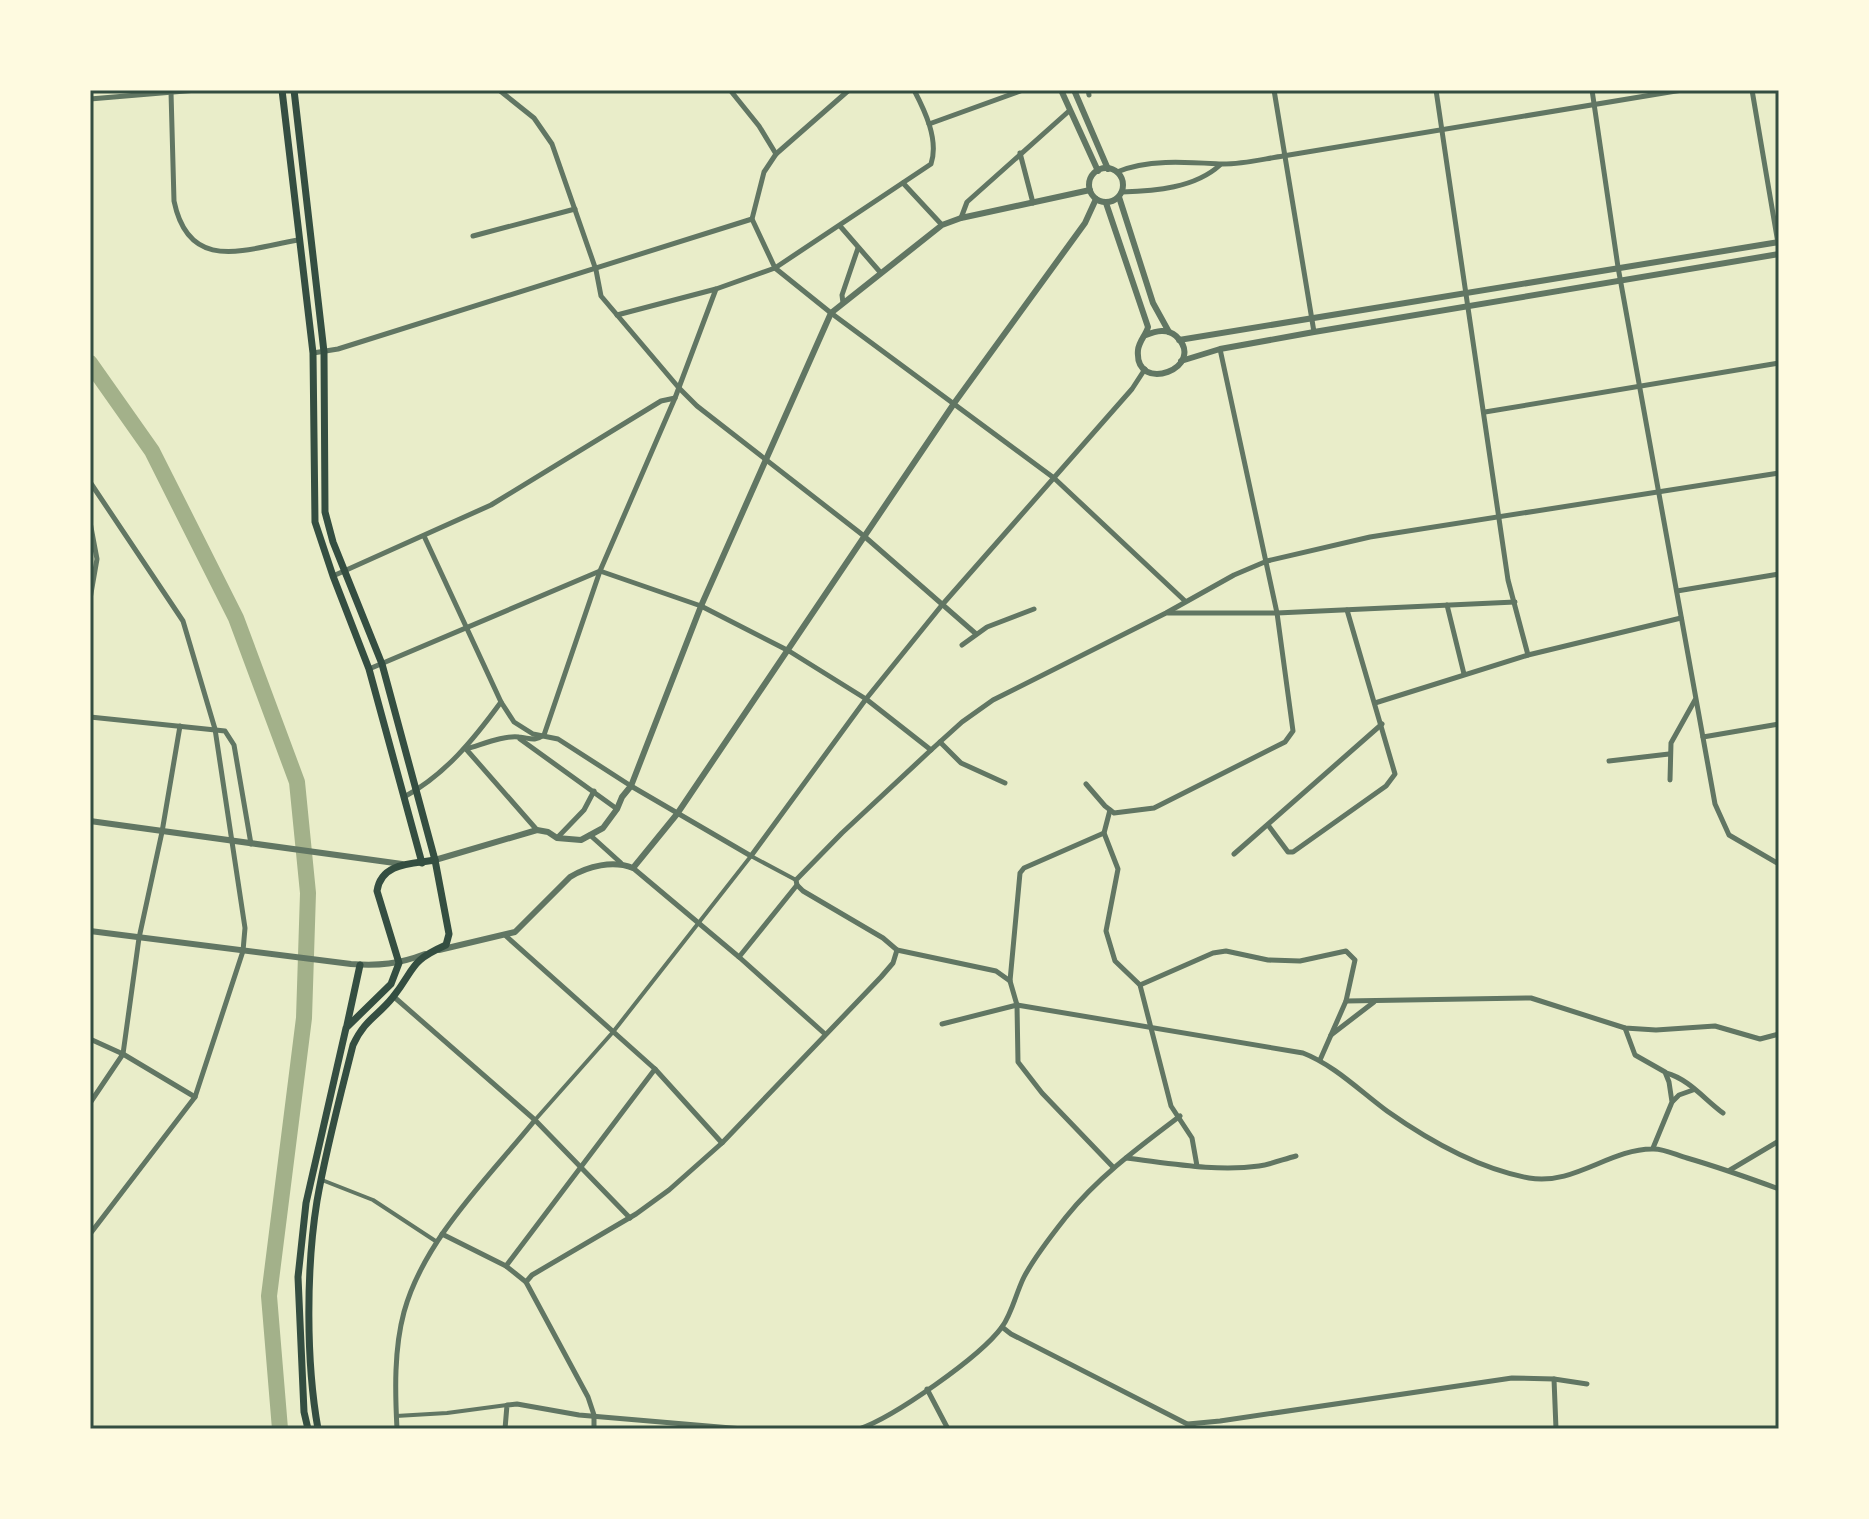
<svg xmlns="http://www.w3.org/2000/svg" width="1869" height="1519" font-family="'Asap Condensed',sans-serif">
<rect width="100%" height="100%" fill="#e9edc9"/>
<g fill="none" stroke-linecap="round" stroke-linejoin="round">
<polyline stroke="#a3b18a" stroke-width="16" points="90,363 152,451 236,618 297,782 308,893 304,1018 269,1296 280,1429"/>
<g stroke="#617663" stroke-width="4">
<polyline points="535,1120 613,1032 751,856 796,880"/>
<polyline points="322,1180 373,1200 437,1242"/>
<polyline points="396,1416 447,1413 507,1405"/>
</g>
<g stroke="#617663" stroke-width="5">
<polyline points="499,90 534,118 552,144 596,270 601,296 679,388 697,406 864,536 975,633"/>
<polyline points="730,90 759,126 776,154 764,172 752,219 775,268 831,313 1054,478 1185,601"/>
<polyline points="1088,90 1089,95"/>
<polyline points="1274,90 1314,332"/>
<polyline points="1436,90 1508,580 1528,655"/>
<polyline points="1592,90 1618,267 1715,804 1729,835 1779,864"/>
<polyline points="1752,90 1779,249"/>
<path d="M171,92L174,201C189,274 246,249 298,240"/>
<polyline points="90,99 197,90"/>
<polyline points="929,124 1023,90"/>
<polyline points="1020,153 1033,203"/>
<polyline points="776,154 849,90"/>
<path d="M1117,172C1147,159 1187,162 1219,164C1240,165 1263,159 1283,156L1682,90"/>
<polyline points="903,183 942,225"/>
<path d="M1122,192C1155,191 1195,188 1220,165"/>
<polyline points="961,218 967,202 1069,111"/>
<polyline points="840,226 880,272"/>
<polyline points="473,236 575,209"/>
<polyline points="843,303 842,295 858,248"/>
<path d="M617,315L716,289L775,268L931,164C939,140 925,111 914,90"/>
<polyline points="313,353 338,349 752,219"/>
<polyline points="1485,412 1779,363"/>
<polyline points="90,482 183,621 215,729 245,928 243,951 195,1097 90,1234"/>
<polyline points="90,522 97,559 90,599"/>
<polyline points="424,536 501,702 514,722 533,734 558,739 631,786 751,856 866,699 942,605 1132,389 1145,369"/>
<polyline points="333,576 491,505 661,401 675,398"/>
<polyline points="1677,591 1779,574"/>
<polyline points="1447,605 1464,674"/>
<polyline points="1168,613 1277,613 1515,602"/>
<polyline points="962,645 987,627 1034,609"/>
<polyline points="369,669 600,571 701,606 789,651 866,699 931,750"/>
<polyline points="1375,703 1528,655 1681,618"/>
<polyline points="90,717 225,731 234,745 251,844"/>
<polyline points="1703,737 1779,724"/>
<polyline points="520,739 617,809"/>
<polyline points="940,742 961,763 1005,783"/>
<polyline points="1609,761 1669,754"/>
<polyline points="1670,780 1671,743 1695,700"/>
<polyline points="1086,784 1105,806 1114,813 1154,808 1285,742 1293,731 1277,613 1220,349"/>
<path d="M404,797C445,775 474,739 501,702"/>
<polyline points="1110,810 1104,833 1118,869 1106,931 1115,961 1140,985 1171,1106 1192,1138 1197,1166"/>
<polyline points="1268,825 1288,852 1293,852 1386,786 1395,774 1347,610"/>
<path d="M537,830L466,749C481,745 504,735 519,737C530,738 534,742 544,735L600,571L675,398L716,289"/>
<polyline points="1104,833 1024,868 1020,873 1010,981 1017,1005 1018,1062 1042,1093 1113,1167"/>
<polyline points="590,835 621,863"/>
<polyline points="557,838 584,810 594,791"/>
<polyline points="1234,854 1382,724"/>
<polyline points="633,868 739,957 825,1034"/>
<polyline points="797,885 803,891 883,938 897,950 996,971 1010,981"/>
<polyline points="506,936 655,1069 722,1143"/>
<polyline points="739,957 797,885 796,880 842,833 931,750 962,722 993,700 1166,613 1234,575 1267,561 1370,537 1779,473"/>
<polyline points="1140,985 1213,953 1226,951 1268,960 1300,961 1346,951 1355,960 1346,1001 1320,1060"/>
<polyline points="393,996 535,1120 630,1218"/>
<polyline points="1346,1001 1531,998 1625,1028 1656,1030 1715,1026 1760,1039 1779,1034"/>
<path d="M942,1024L1017,1005L1303,1053C1334,1065 1360,1091 1387,1111C1428,1140 1480,1169 1529,1178C1573,1186 1610,1149 1652,1149C1663,1148 1676,1155 1687,1158C1718,1167 1749,1178 1779,1189"/>
<polyline points="1625,1028 1635,1055 1665,1072 1669,1082 1672,1102 1653,1148"/>
<polyline points="1331,1035 1374,1002"/>
<polyline points="90,1039 123,1054 195,1097"/>
<path d="M1666,1073C1689,1079 1704,1099 1723,1113"/>
<polyline points="1673,1101 1679,1095 1693,1090"/>
<polyline points="90,1103 123,1054 139,938 162,832 180,726"/>
<path d="M1126,1158C1169,1163 1216,1172 1259,1166C1272,1164 1284,1159 1296,1156"/>
<polyline points="1730,1170 1779,1141"/>
<polyline points="442,1234 506,1266 526,1282 588,1397 594,1415 594,1429"/>
<polyline points="506,1266 655,1069"/>
<polyline points="526,1282 532,1275 636,1214 669,1190 722,1143 881,977 893,963 897,950"/>
<polyline points="1002,1327 1011,1334 1197,1429"/>
<polyline points="1554,1379 1556,1429"/>
<polyline points="927,1389 948,1429"/>
<polyline points="1188,1424 1220,1421 1512,1378 1554,1379 1587,1384"/>
<path d="M397,1429C395,1391 394,1349 404,1312C424,1239 489,1177 535,1120"/>
<polyline points="505,1429 507,1405 517,1404 579,1415 743,1429"/>
<path d="M859,1429C894,1417 980,1357 1002,1327C1012,1313 1016,1293 1024,1277C1035,1256 1051,1236 1066,1217C1098,1177 1139,1147 1180,1116"/>
</g>
<g stroke="#617663" stroke-width="6">
<polyline points="1061,90 1098,171"/>
<polyline points="1074,90 1108,169"/>
<circle cx="1106" cy="185" r="17"/>
<polyline points="1119,197 1153,303 1169,332"/>
<path d="M1106,203L1148,327C1146,335 1139,341 1138,350C1134,396 1209,367 1176,336C1167,328 1156,331 1146,335"/>
<polyline points="1179,340 1779,242"/>
<polyline points="1181,361 1220,349 1314,332 1779,254"/>
<polyline points="90,821 402,864"/>
<polyline points="435,860 537,830 548,832 557,838 581,840 603,828 617,809 622,797 631,786 701,606 831,313 942,225 961,218 1090,190"/>
<path d="M90,931L351,964C379,966 399,964 425,954"/>
<path d="M439,950L515,932L570,877C588,866 613,860 633,868L677,814L955,402L1085,223L1096,199"/>
</g>
<g stroke="#344e41" stroke-width="7">
<polyline points="282,90 313,353 315,522 333,576 369,669 422,863"/>
<path d="M294,90L324,352L325,512L333,542L382,664L435,860L449,934L446,945C408,962 416,968 393,997C377,1017 365,1019 353,1045C340,1097 326,1149 317,1201C306,1269 306,1362 318,1429"/>
<polyline points="347,1025 360,965"/>
<path d="M308,1429L304,1412L298,1277L306,1203L346,1028L391,984L399,963L377,891C381,862 413,864 435,860"/>
</g>
</g>
<rect width="1869" height="1519" fill="none" stroke="#fefae0" stroke-width="184"/>
<rect x="92" y="92" width="1685" height="1335" fill="none" stroke="#344e41" stroke-width="3"/>
</svg>
